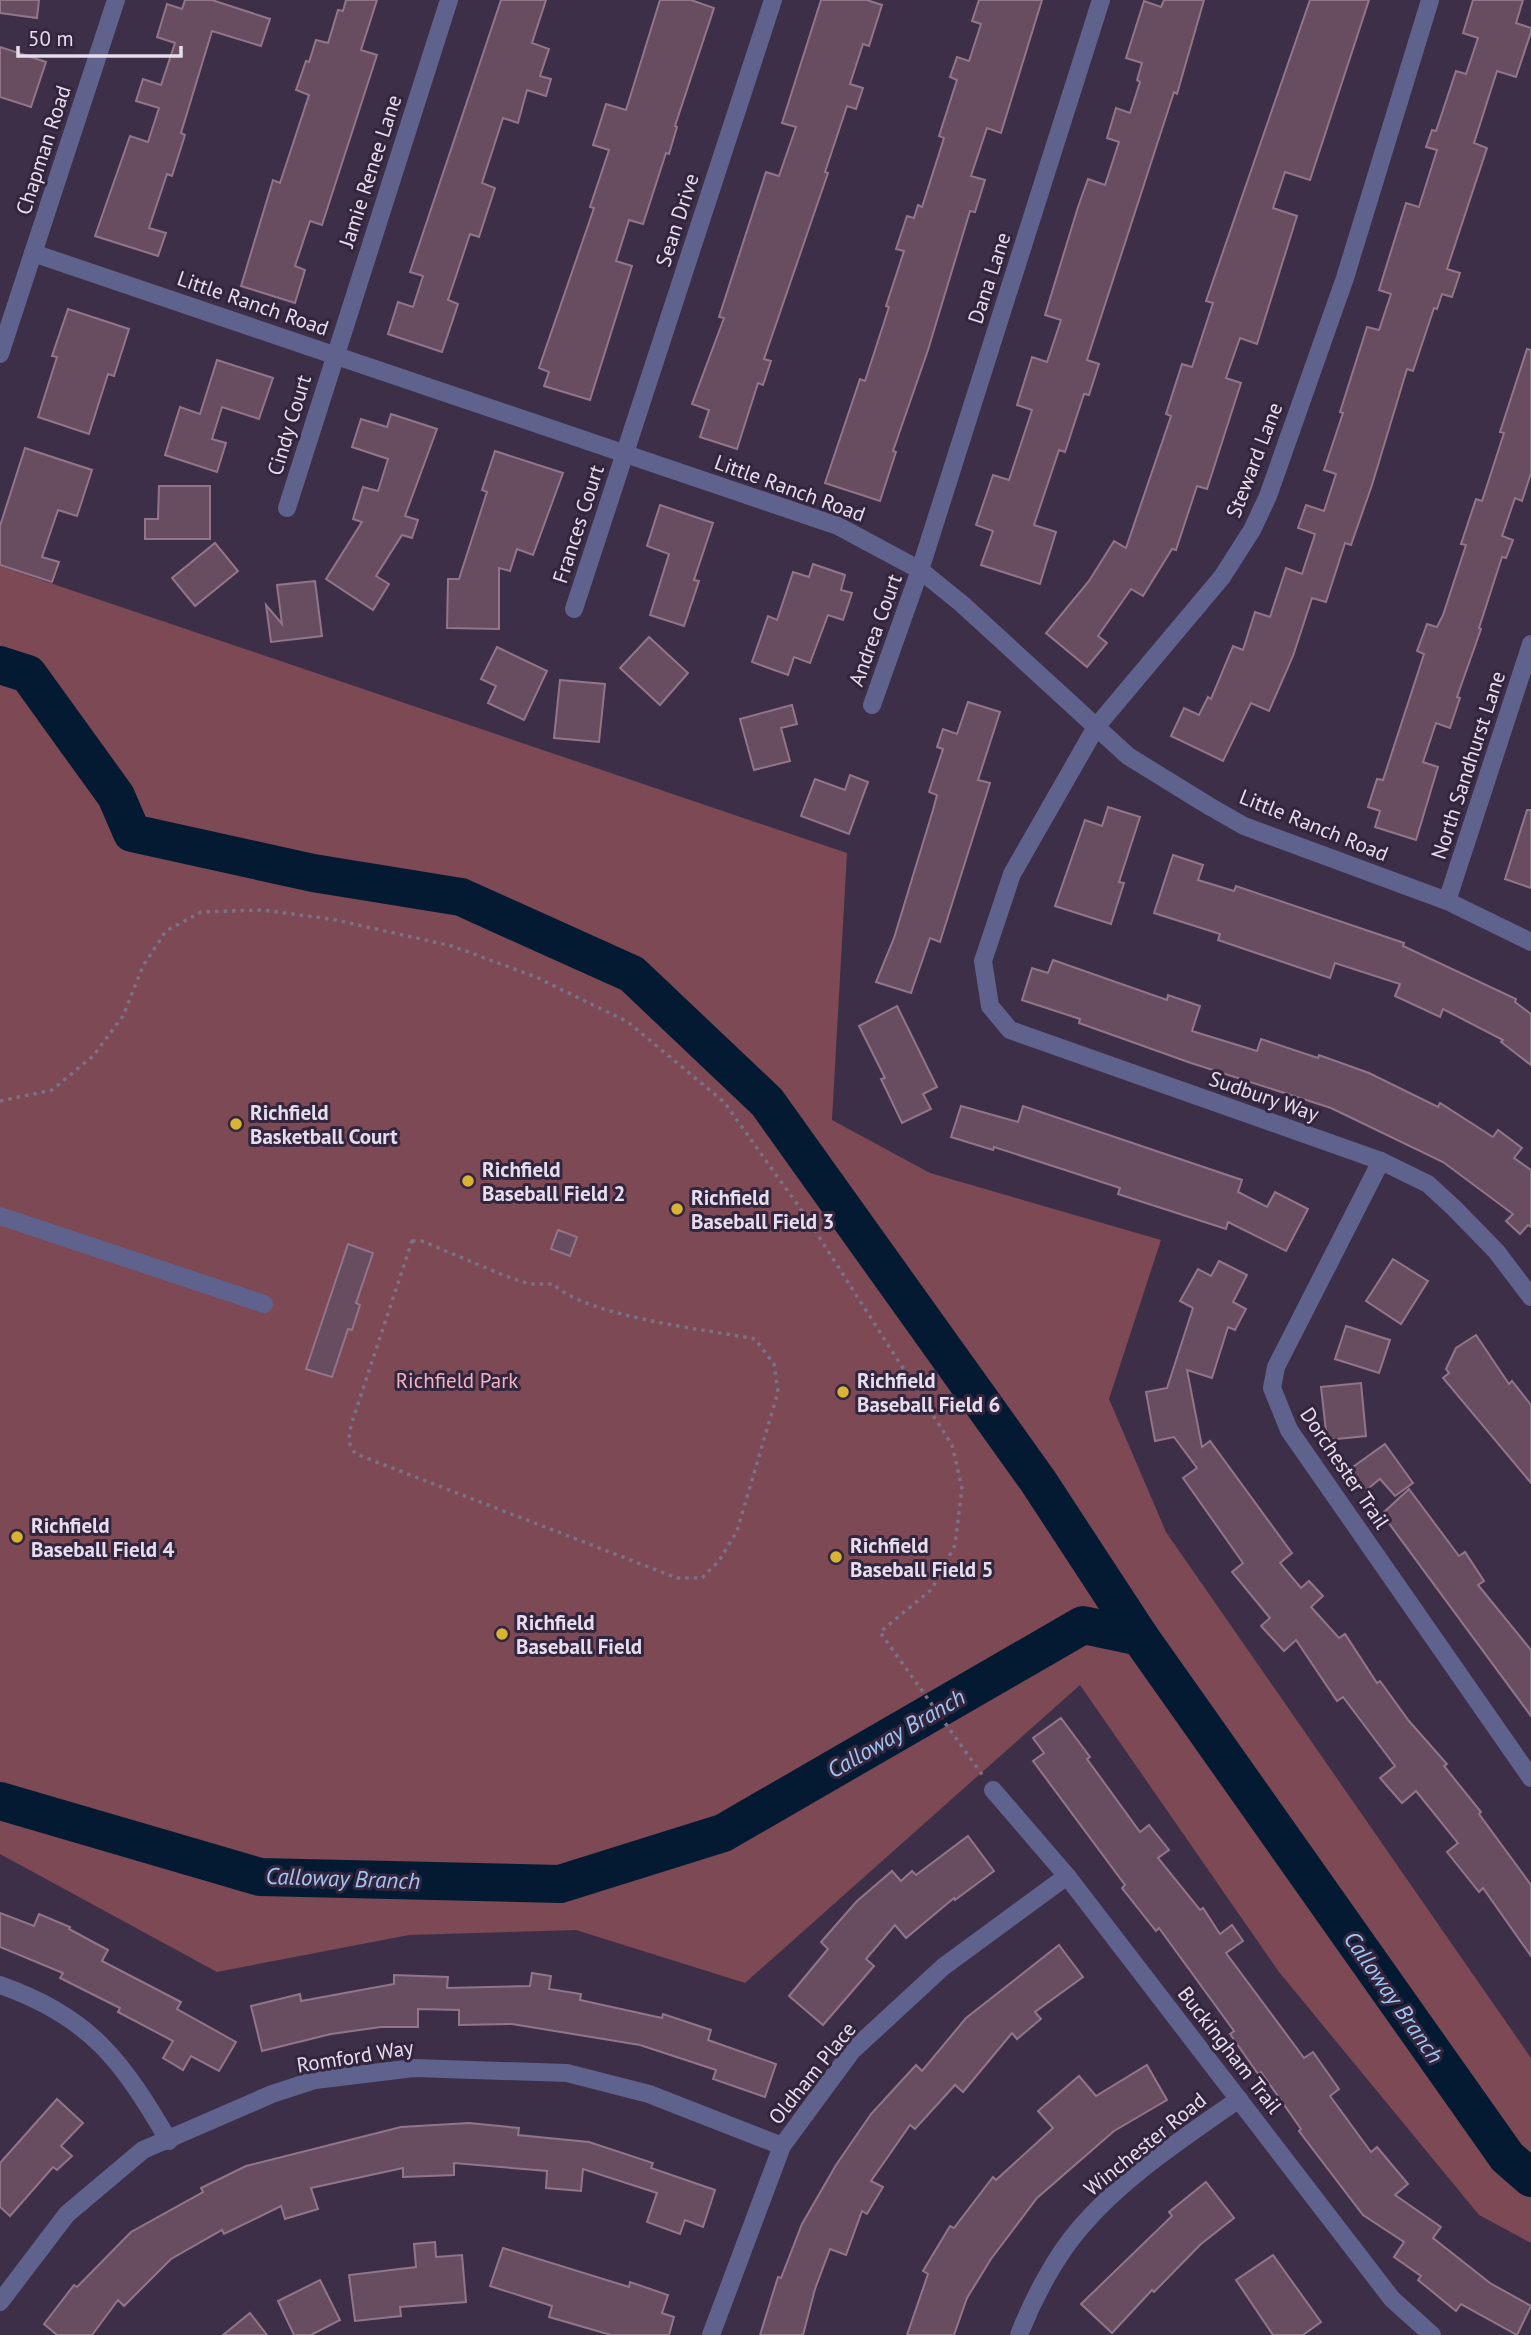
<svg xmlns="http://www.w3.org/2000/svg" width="1531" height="2335" font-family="'PT Sans',sans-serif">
<rect width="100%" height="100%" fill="#3d2f48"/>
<polygon fill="#7c4954" points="0,566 847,853 832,1120 930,1173 1161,1240 1109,1399 1166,1532 1531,2058 1531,2243 1479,2215 1279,1972 1080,1685 745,1983 576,1930 409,1935 217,1972 0,1854"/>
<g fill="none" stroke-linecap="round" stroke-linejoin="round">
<g stroke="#041a33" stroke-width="38">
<polyline points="0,665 28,674 116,796 132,833 313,873 461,897 632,974 767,1102 1038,1481 1140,1637 1507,2157 1531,2178"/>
<polyline points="0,1801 260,1877 560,1884 723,1833 1083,1625 1140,1637"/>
</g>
</g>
<g fill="#684d60" stroke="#927589" stroke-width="2">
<polygon points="0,0 39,0 37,18 0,13"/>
<polygon points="185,0 212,0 270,19 261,46 212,31 181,133 185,135 172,176 167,174 149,228 166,233 158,256 95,236 130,136 148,142 159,108 136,101 143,79 161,85 175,43 157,37 167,4 182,9"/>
<polygon points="346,0 377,0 361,50 377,55 322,225 310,221 295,266 305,270 295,303 241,286 273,180 280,183 309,95 296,90 306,61 309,62 316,40 328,43 338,10 343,11"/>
<polygon points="501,0 546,0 532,43 549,49 540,76 551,79 546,96 527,90 518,123 503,118 482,183 495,188 479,237 470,234 448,300 458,304 442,352 388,334 398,302 413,307 423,276 410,272"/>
<polygon points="660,0 691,0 714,8 675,126 677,127 669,154 666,153 643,224 629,220 616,261 632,266 590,400 544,386 549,372 539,368 594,208 590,207 609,150 593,145 606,104 626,110"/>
<polygon points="821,0 867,0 882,5 869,46 863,44 850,84 863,88 856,109 847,106 825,172 828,173 764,359 771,361 763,385 758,383 737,449 700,437 709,410 692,404 724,318 719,317 766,172 779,176 796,127 782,123"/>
<polygon points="979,0 1042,0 1001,133 987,128 971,176 985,180 975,212 970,211 928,350 893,451 896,452 880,501 825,483 860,379 865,381 889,307 886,306 904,251 896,249 907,216 914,218 918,205 922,207 944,138 939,136 957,80 950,77 957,57 969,61 981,24 972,21"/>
<polygon points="1164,0 1204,0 1177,94 1174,92 1087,360 1099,364 1089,395 1084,394 1065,452 1059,450 1034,525 1056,532 1040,584 981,565 993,531 976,525 993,475 1009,480 1032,410 1017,405 1032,357 1047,362 1061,320 1045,315 1078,207 1088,179 1105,185 1119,142 1107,138 1116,108 1130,113 1140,82 1137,80 1142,63 1126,58 1144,1 1161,7"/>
<polygon points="1310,0 1369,0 1310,180 1285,172 1273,208 1297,216 1257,344 1240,338 1226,378 1241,383 1207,489 1197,486 1176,550 1172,549 1143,596 1131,589 1098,636 1107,643 1087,667 1046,633 1089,581 1114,541 1126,548 1171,416 1166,414 1182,364 1192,367 1213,303 1206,301"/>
<polygon points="1473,0 1523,0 1516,23 1531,28 1531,32 1516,77 1497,71 1474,143 1487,148 1447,269 1460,273 1452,297 1442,294 1437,309 1434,308 1413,371 1407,369 1372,485 1351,545 1345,543 1326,602 1312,598 1293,656 1269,711 1251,703 1223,761 1171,736 1184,708 1199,715 1208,697 1211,699 1233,646 1243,650 1255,612 1270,617 1286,568 1302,574 1315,534 1298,528 1306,505 1324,511 1336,474 1324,470 1343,413 1340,412 1367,327 1379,330 1391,294 1379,290 1406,203 1419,207 1437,150 1426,147 1432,130 1436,131 1456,71 1466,74 1478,38 1463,33"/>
<polygon points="0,47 46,62 31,107 0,97"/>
<polygon points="68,309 129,329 114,376 108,374 89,434 38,417 57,357 52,356"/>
<polygon points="1527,349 1531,350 1531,473 1522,501 1515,498 1502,536 1513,540 1506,558 1502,557 1479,628 1481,629 1457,697 1460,698 1450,728 1436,723 1423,762 1438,767 1416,840 1375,827 1380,811 1368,807 1377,779 1383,780 1424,654 1417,651 1427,624 1437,627 1443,615 1466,545 1461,544 1476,499 1482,501 1504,433 1500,432"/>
<polygon points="217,360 273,378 259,419 222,407 212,439 226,443 217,472 165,455 180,407 200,414"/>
<polygon points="391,414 437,429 405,516 418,520 412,538 402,535 376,576 389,584 373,610 326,579 362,522 353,519 363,487 378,491 388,459 352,447 361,419 387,427"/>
<polygon points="25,448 92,470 77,516 58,510 42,557 59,562 52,582 0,565 0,526"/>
<polygon points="495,451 563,473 533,555 517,549 510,571 499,568 499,629 447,628 448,579 459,579 487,492 482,490"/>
<polygon points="159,486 210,486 210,539 145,539 145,519 158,519"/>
<polygon points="660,505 713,523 694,580 699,581 684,626 650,615 669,554 647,546"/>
<polygon points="215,543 238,571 195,606 172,578"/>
<polygon points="813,564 845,575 841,590 852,593 843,620 828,615 810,663 794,657 788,675 752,662 768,616 777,620 793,572 809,577"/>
<polygon points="315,581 322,636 271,642 266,605 282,624 277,585"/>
<polygon points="649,637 688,673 660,705 620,668"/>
<polygon points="497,647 547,671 524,720 488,703 496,686 481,679"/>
<polygon points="560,680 605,684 599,742 554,738"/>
<polygon points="968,702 1000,712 978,780 990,783 940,942 930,938 911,993 876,982 894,938 933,810 937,795 929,792 943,749 937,747 943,729 957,734"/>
<polygon points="792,705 797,724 781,728 790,761 754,770 740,719"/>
<polygon points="850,775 868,782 849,834 801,816 815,779 845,790"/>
<polygon points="1108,807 1140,817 1119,882 1124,883 1111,924 1055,906 1085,820 1102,826"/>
<polygon points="1527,810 1531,810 1531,888 1505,879"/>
<polygon points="1173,855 1203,865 1198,880 1234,891 1236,886 1404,943 1403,946 1516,999 1515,1002 1531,1014 1531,1065 1501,1042 1503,1040 1443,1009 1440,1017 1395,996 1400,984 1335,963 1330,978 1218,940 1220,934 1154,913"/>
<polygon points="1053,960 1167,1000 1168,995 1200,1006 1192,1031 1257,1051 1261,1039 1318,1058 1319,1055 1369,1073 1438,1107 1440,1103 1493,1137 1498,1130 1522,1148 1514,1158 1531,1170 1531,1227 1528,1225 1520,1234 1506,1221 1513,1214 1443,1162 1331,1108 1191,1063 1079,1023 1080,1019 1022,1000 1032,968 1048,973"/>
<polygon points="897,1006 937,1087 923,1094 931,1109 902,1123 881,1079 885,1078 859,1026"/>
<polygon points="961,1106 1018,1122 1023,1106 1242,1180 1238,1192 1267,1207 1275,1192 1308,1209 1286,1251 1228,1222 1226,1229 1118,1194 1120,1188 1065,1170 994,1147 993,1150 951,1137"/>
<polygon points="558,1230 577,1237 570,1256 551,1249"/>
<polygon points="348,1244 373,1253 356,1303 360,1305 352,1330 348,1329 332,1377 306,1369"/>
<polygon points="1393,1259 1428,1281 1401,1324 1366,1301"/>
<polygon points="1219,1261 1247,1275 1233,1302 1246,1309 1235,1330 1228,1327 1212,1378 1187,1370 1202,1447 1210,1441 1292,1553 1280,1563 1301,1588 1309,1581 1323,1596 1311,1607 1339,1638 1345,1634 1377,1683 1380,1681 1409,1721 1447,1764 1444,1766 1481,1812 1479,1814 1531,1885 1531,1956 1483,1888 1479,1892 1447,1852 1458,1843 1416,1791 1402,1803 1380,1778 1395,1766 1343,1697 1337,1701 1296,1640 1284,1651 1261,1626 1270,1618 1232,1572 1243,1563 1183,1478 1197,1468 1174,1437 1155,1441 1146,1392 1167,1388 1193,1308 1180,1301 1198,1269 1211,1276"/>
<polygon points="1346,1326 1390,1340 1379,1373 1335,1359"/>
<polygon points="1476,1335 1509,1384 1512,1381 1531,1405 1531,1483 1443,1378 1449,1373 1446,1369 1456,1348"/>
<polygon points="1361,1383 1366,1436 1327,1440 1321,1387"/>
<polygon points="1385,1444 1413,1483 1395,1496 1380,1479 1365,1491 1350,1469"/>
<polygon points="1409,1489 1459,1556 1465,1552 1484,1581 1478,1585 1531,1650 1531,1716 1382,1514"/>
<polygon points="1061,1718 1090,1757 1087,1759 1140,1832 1149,1825 1169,1850 1158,1858 1200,1910 1203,1908 1220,1934 1232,1925 1243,1941 1226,1953 1304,2058 1313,2052 1339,2089 1330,2096 1371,2152 1377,2147 1408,2184 1395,2195 1441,2227 1433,2238 1490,2283 1531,2306 1517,2335 1461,2304 1456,2311 1418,2280 1421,2276 1394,2257 1404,2242 1363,2215 1299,2131 1301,2129 1261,2072 1258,2074 1230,2034 1234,2031 1159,1928 1156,1931 1122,1888 1125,1885 1033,1761 1044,1753 1033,1738"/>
<polygon points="968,1836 994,1871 955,1900 954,1898 906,1938 895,1925 866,1959 874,1966 823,2025 789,1996 828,1949 821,1942 857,1901 892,1871 901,1881 912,1871 916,1875"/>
<polygon points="0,1913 34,1926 39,1914 70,1927 69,1929 108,1950 102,1961 181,2002 177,2009 236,2042 219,2071 191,2056 183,2070 163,2058 173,2041 118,2012 120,2008 60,1978 63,1973 0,1947"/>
<polygon points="1059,1945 1083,1977 1035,2012 1041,2019 1017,2039 1012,2033 963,2092 955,2085 915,2129 910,2125 871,2181 883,2187 867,2214 862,2211 846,2255 830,2249 815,2289 803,2335 760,2335 778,2277 781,2278 802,2224 836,2165 871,2114 916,2065 922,2071 966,2018"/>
<polygon points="532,1973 551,1976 549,1989 581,1994 580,2000 662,2018 663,2014 711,2030 708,2040 776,2064 765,2097 713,2079 716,2070 640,2045 512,2024 459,2025 459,2010 418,2009 418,2027 381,2027 331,2034 262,2051 251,2006 300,1994 301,2001 394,1984 394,1975 448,1977 447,1988 530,1986"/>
<polygon points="1147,2065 1167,2100 1114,2131 1037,2198 991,2259 967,2298 954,2335 907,2335 928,2274 923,2271 950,2226 954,2228 993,2177 996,2180 1053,2128 1038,2111 1079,2076 1096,2096"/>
<polygon points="57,2099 83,2123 61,2146 72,2156 57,2170 53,2167 10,2216 0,2207 0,2163"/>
<polygon points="469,2123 519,2128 518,2135 589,2142 653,2163 651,2168 715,2190 703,2227 685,2220 680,2234 647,2222 657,2193 583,2169 581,2191 546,2188 547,2171 454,2163 454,2175 403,2177 403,2168 311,2188 318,2209 285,2219 281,2206 224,2234 222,2230 171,2259 124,2306 118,2300 92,2335 57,2335 44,2324 74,2285 77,2287 131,2232 203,2192 201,2188 246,2166 401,2127"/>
<polygon points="1206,2182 1234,2218 1201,2244 1154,2292 1152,2290 1112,2333 1081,2304 1172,2216 1169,2212"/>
<polygon points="435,2242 436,2257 462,2255 466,2302 400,2307 401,2316 355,2321 349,2275 416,2267 414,2244"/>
<polygon points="503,2248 629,2287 630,2282 668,2295 662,2313 674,2317 669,2335 611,2335 549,2317 552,2306 490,2286"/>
<polygon points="1273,2255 1321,2322 1303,2335 1273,2335 1236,2280"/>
<polygon points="320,2280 340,2320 311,2335 294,2335 278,2301"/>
<polygon points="250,2313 267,2335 223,2335"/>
</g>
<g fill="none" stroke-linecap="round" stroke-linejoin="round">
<g stroke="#7c7086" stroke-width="3.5" stroke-dasharray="3.5 5" stroke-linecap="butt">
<polyline points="0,1101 52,1090 93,1056 123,1016 143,966 166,931 201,912 262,910 331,919 452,946 536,977 628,1022 724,1102 807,1218 952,1445 962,1488 955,1545 932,1589 880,1632 983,1776"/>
<path d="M412,1241H422L503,1275L529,1284H553C588,1317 704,1329 755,1339L774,1364L778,1392L737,1531L719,1561L702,1578H677L356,1454C346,1443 349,1435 352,1422Z"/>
</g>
<g stroke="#60628e" stroke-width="18">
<polyline points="1430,0 1345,278 1268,496 1252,530 1222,577 1096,727 1012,874 983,961 990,1006 1010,1030 1381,1161 1428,1184 1454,1208 1496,1251 1531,1297"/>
<polyline points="33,253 838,526 920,570 962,604 1128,756 1209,806 1244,826 1447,901 1531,942"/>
<polyline points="0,354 116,0"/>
<polyline points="287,508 449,0"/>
<polyline points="574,609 773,0"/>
<polyline points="872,705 920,570 1101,0"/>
<polyline points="1447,901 1531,644"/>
<polyline points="1381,1161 1276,1367 1272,1388 1289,1430 1531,1778"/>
<polyline points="0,1216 264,1304"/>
<polyline points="993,1790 1067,1876 1392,2299 1432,2335"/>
<path d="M0,1985C91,2017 122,2061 169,2141"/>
<polyline points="0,2302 67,2214 143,2150 272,2094 315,2080 414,2068 567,2073 649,2094 782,2146"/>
<polyline points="711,2335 782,2146 852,2051 943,1967 1067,1876"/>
<path d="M1019,2335C1033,2299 1055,2257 1080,2228C1124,2176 1184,2138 1239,2099"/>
</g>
</g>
<g fill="#d9b334" stroke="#32253d" stroke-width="2.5">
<circle cx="236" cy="1124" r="7"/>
<circle cx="468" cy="1181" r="7"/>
<circle cx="677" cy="1209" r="7"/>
<circle cx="843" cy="1392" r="7"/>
<circle cx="17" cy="1537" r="7"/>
<circle cx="836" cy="1557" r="7"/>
<circle cx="502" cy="1634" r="7"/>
</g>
<g text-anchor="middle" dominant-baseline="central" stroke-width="6" stroke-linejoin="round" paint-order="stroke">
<g font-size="21" fill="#e6dded" stroke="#32253d">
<text transform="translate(43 150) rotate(-72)">Chapman Road</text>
<text transform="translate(370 171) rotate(-72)">Jamie Renee Lane</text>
<text transform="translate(677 220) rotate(-72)">Sean Drive</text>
<text transform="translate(989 278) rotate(-72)">Dana Lane</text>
<text transform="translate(253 303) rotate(19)">Little Ranch Road</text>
<text transform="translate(289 425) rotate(-73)">Cindy Court</text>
<text transform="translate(1254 460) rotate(-69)">Steward Lane</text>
<text transform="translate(790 488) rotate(20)">Little Ranch Road</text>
<text transform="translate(578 524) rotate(-72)">Frances Court</text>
<text transform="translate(875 630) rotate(-70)">Andrea Court</text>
<text transform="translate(1468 765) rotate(-72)">North Sandhurst Lane</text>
<text transform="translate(1314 825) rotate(22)">Little Ranch Road</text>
<text transform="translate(1264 1096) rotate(19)">Sudbury Way</text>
<text transform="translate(1345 1468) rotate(56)">Dorchester Trail</text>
<text transform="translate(1230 2050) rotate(52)">Buckingham Trail</text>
<text transform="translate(355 2056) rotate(-9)">Romford Way</text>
<text transform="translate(812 2073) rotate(-51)">Oldham Place</text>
<text transform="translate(1145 2144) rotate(-39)">Winchester Road</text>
</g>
<g font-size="21" font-weight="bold" fill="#e6dded" stroke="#32253d" text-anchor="start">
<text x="250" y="1112">Richfield<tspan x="250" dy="24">Basketball Court</tspan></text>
<text x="482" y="1169">Richfield<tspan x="482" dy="24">Baseball Field 2</tspan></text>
<text x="691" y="1197">Richfield<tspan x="691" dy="24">Baseball Field 3</tspan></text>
<text x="857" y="1380">Richfield<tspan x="857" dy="24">Baseball Field 6</tspan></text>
<text x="31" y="1525">Richfield<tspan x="31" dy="24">Baseball Field 4</tspan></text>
<text x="850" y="1545">Richfield<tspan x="850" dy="24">Baseball Field 5</tspan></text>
<text x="516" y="1622">Richfield<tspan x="516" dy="24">Baseball Field</tspan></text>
</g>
<g font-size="21" fill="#f3b4c0" stroke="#32253d">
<text x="457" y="1380">Richfield Park</text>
</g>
<g font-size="23" font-style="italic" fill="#a0c6f2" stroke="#32253d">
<text transform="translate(896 1733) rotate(-30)">Calloway Branch</text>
<text transform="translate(343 1878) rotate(2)">Calloway Branch</text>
<text transform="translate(1394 1997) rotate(55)">Calloway Branch</text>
</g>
</g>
<path d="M18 46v10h163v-10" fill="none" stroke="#e6dded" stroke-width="3.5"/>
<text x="28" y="46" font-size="21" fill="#e6dded" stroke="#32253d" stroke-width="5" paint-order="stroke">50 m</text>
</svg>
